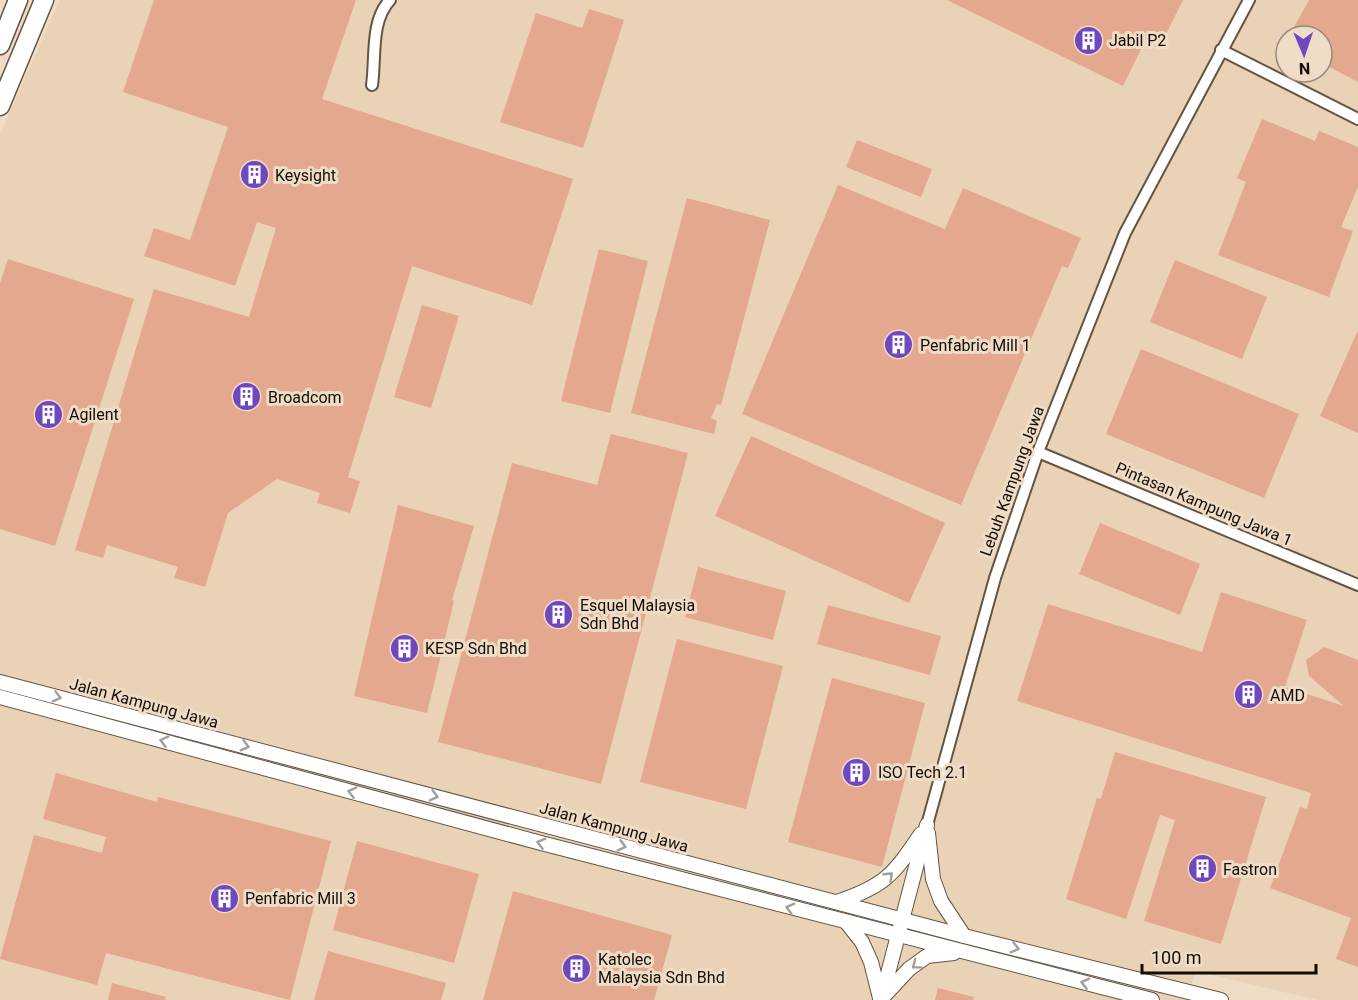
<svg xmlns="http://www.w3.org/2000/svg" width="1358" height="1000" font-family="Roboto,sans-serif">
<rect width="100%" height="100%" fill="#eedcc7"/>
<path fill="#e9d2b6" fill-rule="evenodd" d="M60,0H1358V1000H1318L1195,971L1187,1000H0V134ZM1286,36H1322V72H1286Z"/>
<g fill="#e3a88d">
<polygon points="154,0 356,0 322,99 573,179 532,305 412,266 348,477 360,481 350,513 317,503 320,493 277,479 228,513 205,587 174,578 178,567 107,545 103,558 75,550 154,289 249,317 276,228 257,222 235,286 144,256 154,228 190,240 228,127 123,92"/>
<polygon points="947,0 1183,0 1161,44 1147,37 1123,86"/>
<polygon points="1309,0 1358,0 1358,82 1322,63 1322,36 1289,36"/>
<polygon points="589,9 624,20 583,148 500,122 536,13 582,28"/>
<polygon points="1262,119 1315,141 1319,131 1358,147 1358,187 1341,227 1353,231 1329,297 1218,255 1246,182 1237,178"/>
<polygon points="857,140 932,169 921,197 846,167"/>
<polygon points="838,185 945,229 963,188 1081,238 1068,268 1062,266 961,505 742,414"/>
<polygon points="687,198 770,220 721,405 717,404 711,418 717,421 714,434 631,413"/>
<polygon points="599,249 648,261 610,413 561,401"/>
<polygon points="8,259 134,299 55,546 0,529 0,283"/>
<polygon points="1175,260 1267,297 1242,359 1150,322"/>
<polygon points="422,305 459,316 431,408 394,397"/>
<polygon points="1358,330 1358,433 1320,416"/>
<polygon points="1141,349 1299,414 1264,498 1106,434"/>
<polygon points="611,434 688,453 601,784 438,742 512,463 597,485"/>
<polygon points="751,436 945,523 909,603 715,516"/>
<polygon points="398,505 474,526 452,600 454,601 427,713 354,696"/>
<polygon points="1100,523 1200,564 1180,615 1079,574"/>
<polygon points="698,567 786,591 773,640 685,617"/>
<polygon points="1221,592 1307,620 1285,687 1344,706 1309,676 1306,660 1324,647 1358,660 1358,967 1336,959 1351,918 1270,888 1300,807 1307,809 1311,793 1017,701 1048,604 1202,652"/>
<polygon points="828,605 941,636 930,675 817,644"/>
<polygon points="677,639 783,666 746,809 640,782"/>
<polygon points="832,678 925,703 882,867 788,842"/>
<polygon points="1115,752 1266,797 1221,944 1144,921 1175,820 1160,815 1126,919 1066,899 1097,798 1101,799"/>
<polygon points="56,773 157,802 158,797 331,841 290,1000 106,953 97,985 0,959 34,835 102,853 106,837 43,819"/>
<polygon points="357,841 479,874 454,963 333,930"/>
<polygon points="513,891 672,935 654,1000 483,1000"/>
<polygon points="328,951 446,983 441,1000 314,1000"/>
<polygon points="112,983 166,997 165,1000 108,1000"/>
<polygon points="938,988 974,997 973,1000 935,1000"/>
</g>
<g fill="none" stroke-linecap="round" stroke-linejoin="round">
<defs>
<g id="minor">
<polyline points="1221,50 1358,119"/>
<path d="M372,85C376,58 370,21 390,0"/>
<polyline points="1038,452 1358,585"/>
<polyline points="927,825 995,578 1038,452 1125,233 1249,0"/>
</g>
<g id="tertiary">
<polyline points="0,682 964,936 1221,1000"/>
<polyline points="0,697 541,843 1152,1000"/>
<polyline points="928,833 933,879 941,901 964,936"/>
<path d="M837,902C885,886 893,875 921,834"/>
<polyline points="847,923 862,942 871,962 880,998"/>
<polyline points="882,998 909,969 927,956 954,953"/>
<polyline points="881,1000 927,825"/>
</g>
<g id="trunk">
<polyline points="0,45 18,0"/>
<polyline points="0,106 44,0"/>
</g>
</defs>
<use href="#minor" stroke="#635542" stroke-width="14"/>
<use href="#tertiary" stroke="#635542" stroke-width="16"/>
<use href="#trunk" stroke="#635542" stroke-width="21"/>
<use href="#minor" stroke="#fff" stroke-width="10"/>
<use href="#tertiary" stroke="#fff" stroke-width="14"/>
<use href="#trunk" stroke="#fff" stroke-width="18"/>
</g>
<defs><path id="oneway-chevron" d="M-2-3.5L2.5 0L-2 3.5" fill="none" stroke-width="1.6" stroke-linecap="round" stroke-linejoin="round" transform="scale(1.5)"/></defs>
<g stroke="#a19e9b">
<use href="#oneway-chevron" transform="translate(57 697) rotate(15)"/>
<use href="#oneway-chevron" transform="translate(164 741) rotate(-165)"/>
<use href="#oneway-chevron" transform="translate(245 746) rotate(15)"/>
<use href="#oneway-chevron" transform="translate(352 792) rotate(-165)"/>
<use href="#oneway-chevron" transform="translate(434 796) rotate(15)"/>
<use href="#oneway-chevron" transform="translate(541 843) rotate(-165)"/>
<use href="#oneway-chevron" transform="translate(622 846) rotate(15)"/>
<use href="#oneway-chevron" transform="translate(889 876) rotate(-43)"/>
<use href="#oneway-chevron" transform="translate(790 908) rotate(-165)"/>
<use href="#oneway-chevron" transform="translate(1015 948) rotate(14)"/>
<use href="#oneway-chevron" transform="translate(916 965) rotate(143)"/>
<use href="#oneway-chevron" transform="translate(1085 983) rotate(-166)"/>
</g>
<defs>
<symbol id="building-disc" viewBox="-11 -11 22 22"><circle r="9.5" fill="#6f47bf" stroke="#eedcc7"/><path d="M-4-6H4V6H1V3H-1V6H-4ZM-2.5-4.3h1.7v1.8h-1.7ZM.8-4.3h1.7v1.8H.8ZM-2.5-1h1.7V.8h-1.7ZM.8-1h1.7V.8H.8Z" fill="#fff"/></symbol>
</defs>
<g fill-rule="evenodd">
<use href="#building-disc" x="1072" y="24" width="33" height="33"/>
<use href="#building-disc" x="238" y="158" width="33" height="33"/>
<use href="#building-disc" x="882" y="328" width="33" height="33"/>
<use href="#building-disc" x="230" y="380" width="33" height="33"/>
<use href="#building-disc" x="32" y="398" width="33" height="33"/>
<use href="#building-disc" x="542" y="598" width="33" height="33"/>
<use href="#building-disc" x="388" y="632" width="33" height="33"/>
<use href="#building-disc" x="1232" y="678" width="33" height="33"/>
<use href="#building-disc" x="840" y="756" width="33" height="33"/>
<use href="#building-disc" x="1186" y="852" width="33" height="33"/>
<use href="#building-disc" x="208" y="882" width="33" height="33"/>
<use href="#building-disc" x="560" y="952" width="33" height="33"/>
</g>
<g text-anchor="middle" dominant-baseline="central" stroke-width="6" stroke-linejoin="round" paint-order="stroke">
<g font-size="16" fill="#130d06" stroke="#eedcc7" text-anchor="start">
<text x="1109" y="40">Jabil P2</text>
<text x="275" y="175">Keysight</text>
<text x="920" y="345">Penfabric Mill 1</text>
<text x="268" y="397">Broadcom</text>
<text x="69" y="414">Agilent</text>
<text x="580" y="605">Esquel Malaysia<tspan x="580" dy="18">Sdn Bhd</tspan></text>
<text x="425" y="648">KESP Sdn Bhd</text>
<text x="1270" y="695">AMD</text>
<text x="878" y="772">ISO Tech 2.1</text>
<text x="1223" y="869">Fastron</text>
<text x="245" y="898">Penfabric Mill 3</text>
<text x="598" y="959">Katolec<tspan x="598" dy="18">Malaysia Sdn Bhd</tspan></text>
</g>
<g font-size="16" fill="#130d06" stroke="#eedcc7">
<text transform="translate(1012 481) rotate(-70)">Lebuh Kampung Jawa</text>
<text transform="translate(1204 504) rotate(23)">Pintasan Kampung Jawa 1</text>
<text transform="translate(144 703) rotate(15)">Jalan Kampung Jawa</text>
<text transform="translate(614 827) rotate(15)">Jalan Kampung Jawa</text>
</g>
</g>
<g transform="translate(1304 54) rotate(178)"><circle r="28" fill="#eedcc7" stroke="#96897a" stroke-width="1.5"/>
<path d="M0-4.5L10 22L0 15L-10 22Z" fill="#6f47bf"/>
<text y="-9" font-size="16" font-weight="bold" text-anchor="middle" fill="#130d06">N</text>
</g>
<path d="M1142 964v9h174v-9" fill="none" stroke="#130d06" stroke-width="3"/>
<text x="1151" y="964" font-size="18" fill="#130d06" stroke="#eedcc7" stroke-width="4.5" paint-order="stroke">100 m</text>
</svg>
